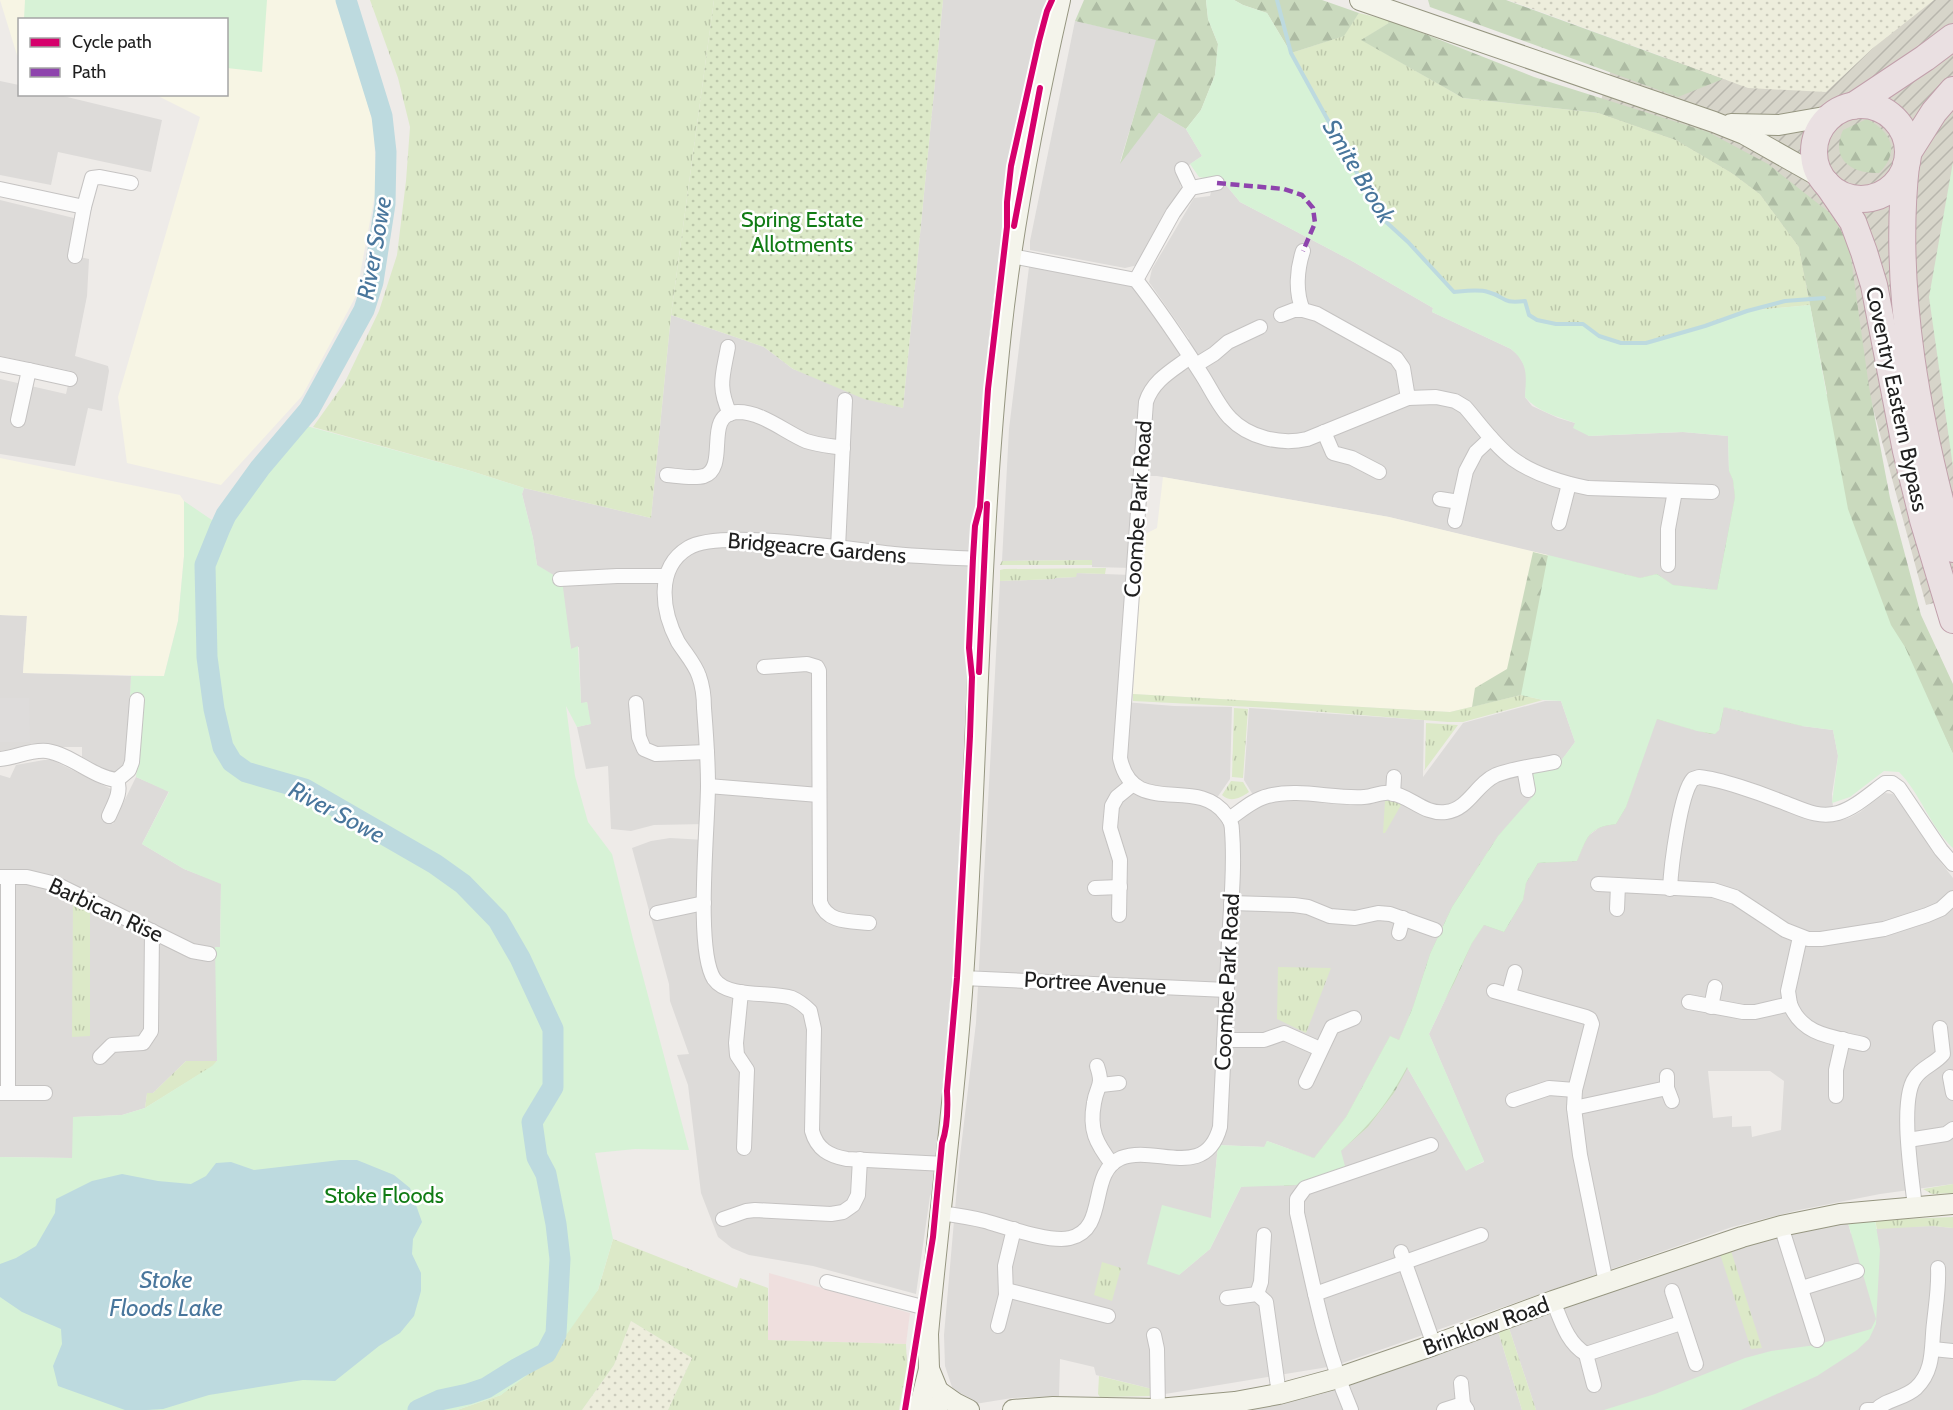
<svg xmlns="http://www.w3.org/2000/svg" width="1953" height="1410" font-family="Cabin,sans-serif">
<defs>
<pattern id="construction-furrows" width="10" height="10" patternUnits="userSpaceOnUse" patternTransform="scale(1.5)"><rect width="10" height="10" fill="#d7d5ca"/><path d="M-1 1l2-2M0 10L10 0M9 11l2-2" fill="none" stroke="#b8b6ad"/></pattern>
<pattern id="farmland-dots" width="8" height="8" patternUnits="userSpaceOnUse" patternTransform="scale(1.5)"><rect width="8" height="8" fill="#ededdc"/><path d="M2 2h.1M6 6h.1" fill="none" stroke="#cbcbbc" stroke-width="1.8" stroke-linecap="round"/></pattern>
<pattern id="grass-tufts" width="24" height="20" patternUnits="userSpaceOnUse" patternTransform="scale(1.5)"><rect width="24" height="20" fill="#dce9c8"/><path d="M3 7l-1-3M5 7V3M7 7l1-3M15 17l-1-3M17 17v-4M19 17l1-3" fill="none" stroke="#bcc7ab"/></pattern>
<pattern id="forest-firs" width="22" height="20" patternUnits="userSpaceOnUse" patternTransform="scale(1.5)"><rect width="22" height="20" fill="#cadabe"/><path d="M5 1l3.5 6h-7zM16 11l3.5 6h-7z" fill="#adbba3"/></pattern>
<pattern id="garden-dots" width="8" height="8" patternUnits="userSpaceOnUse" patternTransform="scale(1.5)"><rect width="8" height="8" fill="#dce9c8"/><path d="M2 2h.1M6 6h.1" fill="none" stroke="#bcc7ab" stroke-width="1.8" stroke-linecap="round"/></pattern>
</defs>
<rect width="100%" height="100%" fill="#eeebe8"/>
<g fill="#dddbd9" fill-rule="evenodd">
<polygon points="943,0 1060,0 1014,228 945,1164 930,1196 916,1294 813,1266 749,1255 732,1248 718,1237 701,1193 688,1085 677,1055 689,1054 670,1001 669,984 632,848 651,841 670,838 705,840 706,824 654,825 631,831 611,829 608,766 586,769 577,727 590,724 587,702 581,704 579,647 571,649 567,627 537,565 533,538 522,494 524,488 651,518 671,315 764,347 793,369 809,375 903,408"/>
<polygon points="1075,21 1157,39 1120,162 1159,113 1186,129 1202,156 1179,172 1181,190 1138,265 1125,268 1030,250 1030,241"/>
<polygon points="0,81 19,85 20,94 59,95 162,120 151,172 58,152 51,185 0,175"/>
<polygon points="1221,179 1240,202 1352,261 1433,308 1432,312 1511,349 1519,356 1524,365 1527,376 1525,397 1532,406 1558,418 1575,423 1589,436 1683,432 1728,436 1729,471 1733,480 1735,497 1718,590 1673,585 1657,574 1640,578 1389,517 1157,476 1140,476 1134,568 1092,567 1092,560 1002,561 1009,429 1029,267 1124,281 1140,293 1177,348 1189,339 1149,282 1152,269 1194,198 1210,196 1214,180"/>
<polygon points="0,200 82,220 75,256 89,259 87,296 75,356 108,366 109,371 102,411 88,408 75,466 0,454 0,379 66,394 71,371 0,356"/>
<path d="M1076,573L1132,575L1124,702L1174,706L1232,707L1230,779L1214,802L1226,814L1256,800L1244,780L1249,708L1424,720L1423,777L1463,723L1545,701H1561L1575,742L1559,764L1532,780L1535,795L1498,836L1468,882L1440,931L1413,1007L1399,1040L1390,1036L1346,1117L1314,1158L1267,1141L1265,1147L1218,1145L1211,1219L1179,1275L1210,1249L1241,1187L1341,1151L1368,1127L1394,1093L1407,1067L1466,1170L1484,1162L1429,1034L1472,943L1484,925L1523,900L1526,883L1538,862L1577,861L1587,837L1626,807L1656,719L1710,734L1719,730L1723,707L1802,726L1833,730L1838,756L1832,794L1834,822L1849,818L1860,812L1885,793L1893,794L1927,838L1932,851L1953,878V1184L1880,1194L1799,1210L1732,1227L1334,1366L1165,1394L1153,1392L1152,1389L1096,1375L1094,1367L1060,1359L1059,1396L1012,1398L975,1404L953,1390L945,1366L944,1335L959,1164L976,1023L1000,581L1055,579V578L1076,577ZM1708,1071H1770L1784,1081L1781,1130L1752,1137L1751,1126L1732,1127V1116L1713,1118Z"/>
<polygon points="0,615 27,616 23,673 131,676 129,752 124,767 116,773 107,773 82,760 82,747 24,747 0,751"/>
<polygon points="44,760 52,760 113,790 101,817 113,824 136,777 169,791 142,844 184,869 221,883 220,947 215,947 217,954 217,1061 186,1061 153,1093 147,1094 145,1108 122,1115 74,1117 73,1158 0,1157 0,775 10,778 16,765"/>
<polygon points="1843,1222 1848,1223 1851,1234 1888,1227 1933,1226 1953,1228 1953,1410 1536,1410 1509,1328 1583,1299 1761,1242"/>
<polygon points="1498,1331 1522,1410 1237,1410 1357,1383"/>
</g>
<polygon fill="#efdfde" points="769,1273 910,1313 906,1344 768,1340"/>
<g fill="#f7f5e4">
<polygon points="0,0 338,0 374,126 376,189 356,296 302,396 221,485 127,463 118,397 200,117 156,95 226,94 226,20 20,20 19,56 17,55"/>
<polygon points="0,458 180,495 184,501 184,556 178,621 164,676 23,673 27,616 0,615"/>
<polygon points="1163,477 1389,517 1548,555 1521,695 1450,712 1133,694 1143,535 1157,528"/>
</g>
<polygon fill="url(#construction-furrows)" points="1889,0 1953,0 1953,598 1926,605 1849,319 1596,115 1617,52 1679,60"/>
<g fill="url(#farmland-dots)">
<polygon points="1508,0 1934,0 1873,48 1826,92 1748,88"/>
<polygon points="631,1321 692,1358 668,1410 582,1410 614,1365"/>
</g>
<g fill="url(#grass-tufts)">
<polygon points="370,0 714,0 671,315 651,518 524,488 471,471 313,427 345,382 379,311 397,255 406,181 410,127 398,78"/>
<path d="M1359,13L1392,21L1362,40L1463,98L1599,113L1676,140L1732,173L1760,194L1799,247L1810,305L1747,311L1705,326L1646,343H1621L1599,336L1583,324H1556L1537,320L1529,315L1524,301C1500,304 1507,297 1488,292C1478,289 1465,291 1454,292L1408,242L1385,221L1357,175L1291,53L1343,36Z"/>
<polygon points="1092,560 1092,565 1000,565 1002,561"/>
<polygon points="1106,568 1105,574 1077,573 1076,577 1055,578 1055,579 1000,581 1000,570 1004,569"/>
<polygon points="1133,694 1450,712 1521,695 1543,700 1463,722 1448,722 1273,708 1133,701"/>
<polygon points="1234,708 1248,709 1243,778 1232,777"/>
<polygon points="1426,723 1458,725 1424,771 1425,768"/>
<path d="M1231,781L1243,782L1249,792C1240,798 1231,803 1222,795Z"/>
<polygon points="1385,801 1395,801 1401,805 1385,833 1383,833"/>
<polygon points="73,900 90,909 90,1036 72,1037"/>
<polygon points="1278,967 1331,968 1306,1033 1277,1019"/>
<polygon points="186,1061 217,1061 213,1066 145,1108 147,1093 153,1093"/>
<polygon points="1953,1184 1953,1193 1932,1194 1923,1189"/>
<polygon points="1953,1217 1953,1228 1933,1226 1877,1229 1875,1220"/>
<polygon points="613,1239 737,1288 740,1278 768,1288 768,1340 906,1344 907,1365 899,1410 668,1410 692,1358 631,1321 614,1365 582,1410 457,1410 501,1395 598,1290"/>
<polygon points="1731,1251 1762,1348 1751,1349 1720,1254"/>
<polygon points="1102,1262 1121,1268 1112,1301 1094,1295"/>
<polygon points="1509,1328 1536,1410 1522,1410 1498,1331"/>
<polygon points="1099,1376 1152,1389 1152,1396 1100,1397 1098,1394"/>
</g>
<g fill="url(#forest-firs)">
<polygon points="1084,0 1206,0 1208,19 1218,44 1215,75 1201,110 1186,129 1159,113 1120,164 1156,40 1075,21"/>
<polygon points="1234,0 1322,0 1359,13 1344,36 1291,53 1267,13 1243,5"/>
<polygon points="1428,0 1506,0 1723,79 1678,97 1430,7"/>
<path d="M1392,21L1534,77L1708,132L1768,164L1830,213L1849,244L1869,387L1890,498L1921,615L1953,684V754L1934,714L1804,708L1802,726L1724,707C1721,717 1723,733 1710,734L1656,719L1626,807L1616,824C1588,827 1587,838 1577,861L1538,863L1526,883L1523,900L1504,932L1484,925L1472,943L1454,983L1394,1093L1368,1127L1341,1151L1296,1185L1284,1186L1288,1149L1314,1158L1346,1117L1390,1036L1399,1040L1413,1007L1430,954L1452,907L1468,882L1498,836L1535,795L1568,773L1594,687L1527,697L1521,695L1472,707L1475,688L1507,669L1533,552L1640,578L1657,574L1673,585L1717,590L1735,497L1733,480L1729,471L1827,394L1799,247L1760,194L1732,173L1676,140L1599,113L1463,98L1361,40Z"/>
<path d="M1867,119C1891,132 1901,151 1879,173C1851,174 1830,159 1843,130Z"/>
</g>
<g fill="#d7f2d6">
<polygon points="25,0 267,0 262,72 227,68 226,20 24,19"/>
<path d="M1206,0H1234L1243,5L1267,13L1291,53L1357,175L1385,221L1408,242L1454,292C1465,291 1478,289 1488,292C1507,297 1500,304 1525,301L1529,315L1537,320L1556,324H1583L1599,336L1621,343H1646L1705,326L1747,311L1810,305L1848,509L1891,625L1905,647L1953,754V848C1930,827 1921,794 1899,772L1884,771L1850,797L1832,803L1838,756L1833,730L1802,726L1724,707L1719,730L1715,734L1697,731L1657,719L1626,807L1616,824C1588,827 1587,838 1577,861L1538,863L1526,883L1523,900L1504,932L1484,925L1472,943L1429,1034L1484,1161L1466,1171L1407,1067C1388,1103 1371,1124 1341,1151L1346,1170L1296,1185L1241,1187L1210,1249L1179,1275L1147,1264L1162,1205L1211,1218L1218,1145L1264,1147L1267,1141L1314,1158L1346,1117L1390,1036L1399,1040L1413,1007L1430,954L1452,907L1498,836L1534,795C1529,762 1537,775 1557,764C1561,762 1571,747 1575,742L1561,701L1543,700L1521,695L1548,555L1640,578L1657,574L1673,585L1717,590L1735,497L1733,480L1729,471L1728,436L1683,432L1589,436L1573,428L1575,423C1556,416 1538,412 1525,397C1526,376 1529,364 1511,349L1432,312L1433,308L1352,261L1240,202L1221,179L1214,180L1199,177L1190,164L1202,156L1186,129L1201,110L1215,75L1218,44L1208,19Z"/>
<polygon points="1953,162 1953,467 1929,297"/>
<path d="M303,425L471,471L524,488L522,494L533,538L537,565L562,580L571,649L578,646L581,703L587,702L591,724L577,727L566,706L575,776L588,822L612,854L633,939L689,1150L635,1149L595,1153L613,1239L598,1290L550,1358L501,1395L457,1410H0V1157L72,1158L73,1117L122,1115L145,1108L212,1066L217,1061L215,947H220L221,884L184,869L142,844L169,792L136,777L144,702L130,700L131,676H164L178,621L184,556V501L228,531C244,490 275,458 303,425Z"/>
<polygon points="1875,1220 1880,1250 1876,1324 1869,1339 1857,1350 1817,1376 1741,1410 1604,1410 1655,1394 1745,1358 1771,1351 1816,1345 1871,1329 1876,1319 1848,1223"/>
</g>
<polygon fill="url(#garden-dots)" points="714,0 943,0 903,408 864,399 793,369 764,347 671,315"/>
<polygon fill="#dedcdb" points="0,698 29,698 30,742 0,742"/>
<polygon fill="#bddadf" points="340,1160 357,1160 394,1175 410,1188 422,1222 413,1239 412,1254 421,1273 421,1291 414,1316 400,1333 379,1346 335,1381 303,1380 209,1395 163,1409 147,1410 125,1410 58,1386 53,1366 62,1344 61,1329 22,1312 0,1297 0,1264 16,1258 36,1246 55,1213 56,1199 92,1181 122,1174 158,1181 191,1184 206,1176 216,1163 231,1162 254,1170"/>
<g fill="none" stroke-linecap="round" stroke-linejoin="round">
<path stroke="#bddadf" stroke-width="4" d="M1277,0L1291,53L1374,204L1385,221L1408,242L1454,292C1465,291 1478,289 1488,292C1507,297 1500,304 1525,301L1529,315L1537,320L1556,324H1583L1599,336L1621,343H1646L1705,326L1747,311L1785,301L1824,298"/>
<polyline stroke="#bddadf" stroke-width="21" points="346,0 382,116 386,152 385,204 373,282 364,310 309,410 260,468 226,515 220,528 205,565 207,657 214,709 223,747 232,762 246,772 305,789 435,864 463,884 498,920 520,958 553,1029 553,1087 532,1122 537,1157 546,1174 556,1224 560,1259 556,1334 546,1353 518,1368 486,1388 468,1394 440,1400 418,1410"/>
<defs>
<g id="street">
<polyline points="1182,169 1191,188"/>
<polyline points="0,189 84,207 75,256"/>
<polyline points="84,207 92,178 100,177 131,183"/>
<path d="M1303,251C1297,269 1295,292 1303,310L1317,314L1396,358L1403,368L1408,398"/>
<path d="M1011,256L1136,280C1161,312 1181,342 1202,375C1211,389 1219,407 1230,418C1249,438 1281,445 1307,439L1408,398L1436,397L1455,401L1465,407C1480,424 1494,445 1513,459C1534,474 1563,483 1588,488L1712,492"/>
<polyline points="1136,280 1173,213 1191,188 1217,183"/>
<polyline points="1281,315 1294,310 1303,310"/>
<path d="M728,347C723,375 717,386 730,414"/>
<polyline points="0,364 29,370 18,420"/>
<polyline points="1196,365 1214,354 1228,342 1260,327"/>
<polyline points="29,370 70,379"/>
<polyline points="1324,432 1333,453 1352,458 1379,472"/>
<path d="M667,475C678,476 694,479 704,476C730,467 702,413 738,412C762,412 785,432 806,441C818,445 831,446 843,448"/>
<polyline points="1440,499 1459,502"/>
<polyline points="1455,521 1466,471 1476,452 1491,438"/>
<polyline points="1559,523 1569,484"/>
<polyline points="838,548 845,400"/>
<polyline points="1668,565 1668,529 1675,491"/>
<polyline points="560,579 617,576 666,576"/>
<path d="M764,667L807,664L817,667L819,671L820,902C827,923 850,921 869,923"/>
<polyline points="636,703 639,737 644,749 656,754 707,752"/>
<path d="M0,759C15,758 31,749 47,751C72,755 92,777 117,780C122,792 114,804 109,816"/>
<polyline points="1524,768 1528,790"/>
<polyline points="117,780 129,770 132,762 137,700"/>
<polyline points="708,786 819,795"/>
<polyline points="1393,794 1394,777"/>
<path d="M1229,819C1241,811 1254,799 1268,796C1299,788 1333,799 1364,797C1373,797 1382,791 1391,793C1411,796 1424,815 1446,812C1469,809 1476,784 1496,775C1514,768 1536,766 1554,762"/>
<polyline points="0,877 27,877 56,884 192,951 209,954"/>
<polyline points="1598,884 1618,885"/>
<polyline points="1095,888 1120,887"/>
<path d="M1670,889C1671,867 1680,793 1693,779L1699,777C1720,779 1760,793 1780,801C1800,808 1817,819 1838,813C1855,808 1871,793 1885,783H1892L1899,788L1941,850L1953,864"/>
<polyline points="1231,903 1294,905 1308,907 1330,916 1355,918 1378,913 1390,914 1435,930"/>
<polyline points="1617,909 1618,885 1713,890 1735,897 1785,930 1808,939 1821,939 1884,929 1927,915 1941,909 1953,898"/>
<polyline points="657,913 704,903"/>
<polyline points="1119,915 1120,860 1110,828 1112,806 1117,797 1133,784"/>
<polyline points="1399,933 1403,918"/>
<polyline points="963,978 1227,990"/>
<polyline points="1494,991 1586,1017 1590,1019 1592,1024 1575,1090 1574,1108 1580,1155 1606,1283"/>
<polyline points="741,992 736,1043 737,1055 747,1070 744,1148"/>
<polyline points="1509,994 1515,972"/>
<path d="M1689,1002L1743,1012H1755L1790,1004C1802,1036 1834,1037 1863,1044"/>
<polyline points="1790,1004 1788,991 1800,937"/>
<polyline points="1711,1007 1715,987"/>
<polyline points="1224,1040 1264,1040 1284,1033 1320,1049"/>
<polyline points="100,1057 112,1045 143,1043 151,1031 152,931"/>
<path d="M1097,1066C1104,1087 1097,1084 1094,1103C1089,1130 1096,1143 1112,1164"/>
<polyline points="1667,1076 1667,1088 1672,1101"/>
<polyline points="1950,1077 1953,1093"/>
<polyline points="1306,1082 1332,1027 1354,1018"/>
<polyline points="1101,1085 1119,1083"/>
<polyline points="0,1093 45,1093"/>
<polyline points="8,1093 8,877"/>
<polyline points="1836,1096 1836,1070 1843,1039"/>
<polyline points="1513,1100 1549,1088 1575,1090"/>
<polyline points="1574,1108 1667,1088"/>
<polyline points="1908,1140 1946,1134 1953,1129"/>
<path d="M945,1164L847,1159C829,1156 817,1149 812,1131L814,1029L810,1011C805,1006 799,1001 792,998C771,991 728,999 714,979C695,949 708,826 708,785C708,759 706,733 704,708C704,697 703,687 699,676C695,664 685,653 678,642C662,612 655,568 688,548C719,528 853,550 894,554C925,557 955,558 985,559"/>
<path d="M1915,1207C1912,1179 1899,1100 1915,1078C1922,1067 1935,1064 1943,1054L1940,1028"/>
<path d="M940,1213C955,1215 970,1217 985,1221C1006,1227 1051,1243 1070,1238C1109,1229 1087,1173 1121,1158C1155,1144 1205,1182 1220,1127C1223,1065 1226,1003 1229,941C1231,905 1235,867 1232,831C1232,825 1230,819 1226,815C1197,774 1133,820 1120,758L1146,402C1153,380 1173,370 1190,357"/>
<polyline points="723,1219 746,1211 755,1210 831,1214 843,1212 853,1205 858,1195 860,1159"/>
<polyline points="1781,1226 1817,1340"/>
<polyline points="1401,1252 1434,1345"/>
<polyline points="827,1282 930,1309"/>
<polyline points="1802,1288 1857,1271"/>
<polyline points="1006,1290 1108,1316"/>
<polyline points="1672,1291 1696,1364"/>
<polyline points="1257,1294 1261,1282 1264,1235"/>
<polyline points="1315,1294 1481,1235"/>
<polyline points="1227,1298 1257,1294 1266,1302 1279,1394"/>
<path d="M1553,1301C1561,1320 1567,1343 1586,1354L1594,1385"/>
<polyline points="998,1326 1006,1295 1005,1266 1014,1229"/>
<polyline points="1154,1335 1157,1349 1158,1409"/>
<polyline points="1933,1349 1953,1351"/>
<polyline points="1586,1354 1681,1323"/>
<polyline points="1461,1383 1463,1404 1467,1410"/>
<path d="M1351,1410C1324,1347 1312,1279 1297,1213V1199L1305,1188L1431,1145"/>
<polyline points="1444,1410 1463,1404"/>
<path d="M1867,1410H1876C1886,1399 1904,1399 1916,1388C1935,1370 1931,1346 1934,1323C1936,1304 1939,1287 1938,1268"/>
</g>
<g id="secondary">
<polyline points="1360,0 1714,122 1744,134 1822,178"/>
<polyline points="1731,124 1779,125 1830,116"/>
<polyline points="929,1369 938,1391 937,1410"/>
<polyline points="938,1391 955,1403 969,1410"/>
<path d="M919,1410L929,1369L928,1334C939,1215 955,1097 963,978C978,763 978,546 1001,332C1013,220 1035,110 1060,0"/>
<polyline points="1013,1410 1053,1407 1158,1409 1235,1402 1279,1394 1338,1378 1434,1345 1553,1301 1742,1237 1781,1226 1840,1214 1953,1204"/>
</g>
<g id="highway">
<circle cx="1861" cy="152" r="47"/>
<polyline points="1853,106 1925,58 1953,37"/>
<polyline points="1908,153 1934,112 1953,90"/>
<path d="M1906,165C1892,292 1919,427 1953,549"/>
<polyline points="1827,184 1853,222 1864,252 1874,285 1906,451 1923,520 1953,620"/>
</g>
</defs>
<use href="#street" stroke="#c5c3c2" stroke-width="16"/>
<use href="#secondary" stroke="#969681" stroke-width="22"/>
<use href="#highway" stroke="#c1a0ab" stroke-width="28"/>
<use href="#street" stroke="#fcfcfc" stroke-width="14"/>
<use href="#secondary" stroke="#f4f4eb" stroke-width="20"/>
<use href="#highway" stroke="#eae0e2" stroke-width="26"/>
<polyline stroke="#8e44ad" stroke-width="4.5" stroke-dasharray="9 4.5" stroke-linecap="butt" points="1217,183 1284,189 1302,195 1313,208 1315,223 1303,251"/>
<defs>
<g id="cycleway">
<polyline points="1014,226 1040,88"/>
<polyline points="979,672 987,504"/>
<path d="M905,1410L933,1237L942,1143C948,1126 948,1109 947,1091L957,978L970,736L972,677L969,648L973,558L975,526L980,507L988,389L1007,227V202L1011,166L1039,41L1047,11L1052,0"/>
</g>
</defs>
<use href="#cycleway" stroke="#fff" stroke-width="10"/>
<use href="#cycleway" stroke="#d6006c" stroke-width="6"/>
</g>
<g text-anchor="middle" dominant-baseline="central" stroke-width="5" stroke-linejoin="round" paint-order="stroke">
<g font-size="22" fill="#107b14" stroke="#fff">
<text x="802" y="219">Spring Estate<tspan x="802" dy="25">Allotments</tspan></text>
<text x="384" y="1195">Stoke Floods</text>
</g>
<g font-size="22" fill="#1f1f1f" stroke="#fff">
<text transform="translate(1897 399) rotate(78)">Coventry Eastern Bypass</text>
<text transform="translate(1138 509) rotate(-86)">Coombe Park Road</text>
<text transform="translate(817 548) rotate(5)">Bridgeacre Gardens</text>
<text transform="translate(106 910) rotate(25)">Barbican Rise</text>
<text transform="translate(1227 982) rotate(-87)">Coombe Park Road</text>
<text transform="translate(1095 983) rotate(3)">Portree Avenue</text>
<text transform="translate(1486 1326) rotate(-20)">Brinklow Road</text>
</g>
<g font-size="24" font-style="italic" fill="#49769c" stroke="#fff">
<text transform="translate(1359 171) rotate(59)">Smite Brook</text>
<text transform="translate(374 248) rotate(-80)">River Sowe</text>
<text transform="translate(337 812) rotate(28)">River Sowe</text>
<text x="166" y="1279">Stoke<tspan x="166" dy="28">Floods Lake</tspan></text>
</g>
</g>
<rect x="18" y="18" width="210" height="78" fill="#ffffff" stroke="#a5a5a5" stroke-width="1.5"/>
<rect x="30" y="38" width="30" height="9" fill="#d6006c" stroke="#a5a5a5" stroke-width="1.5"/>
<text x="72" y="48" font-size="18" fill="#1f1f1f">Cycle path</text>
<rect x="30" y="68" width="30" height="9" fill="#8e44ad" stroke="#a5a5a5" stroke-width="1.5"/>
<text x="72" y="78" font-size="18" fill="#1f1f1f">Path</text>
</svg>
